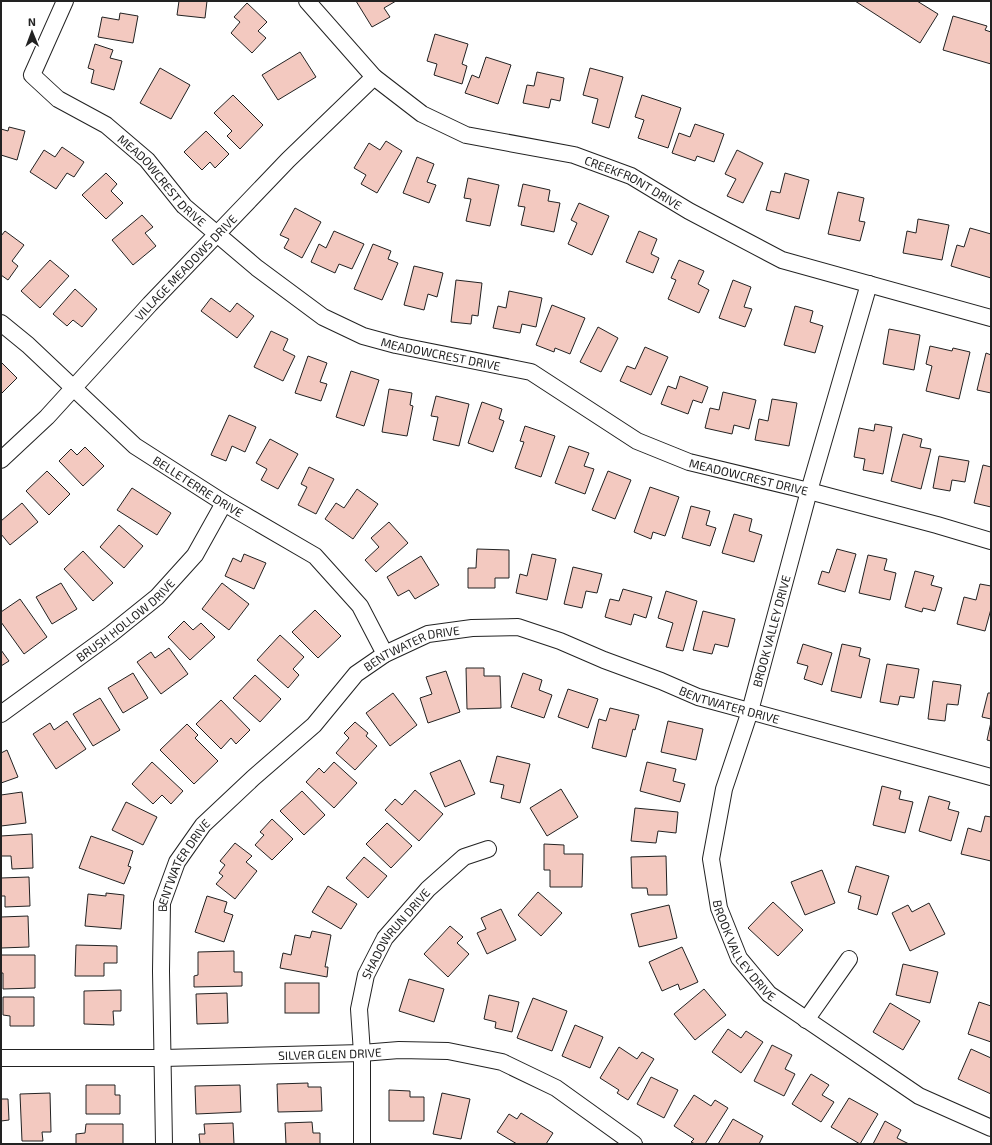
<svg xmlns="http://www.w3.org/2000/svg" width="992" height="1145" font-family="'Exo 2',sans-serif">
<rect width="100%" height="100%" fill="#fff"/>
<g fill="#f3c9c0" stroke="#222">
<polygon points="179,1 207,1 205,18 177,15"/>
<polygon points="356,1 396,1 384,8 390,17 372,27"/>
<polygon points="855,1 917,1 938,14 920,43"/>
<polygon points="247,3 267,22 258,31 266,38 252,53 231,33 240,22 234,17"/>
<polygon points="120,13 138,16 133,43 98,37 102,17 119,20"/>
<polygon points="953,16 987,26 985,30 991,32 991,64 943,50"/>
<polygon points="435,34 468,44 462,64 467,66 462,84 434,75 437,64 427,61"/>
<polygon points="95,44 113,50 110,58 122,61 114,90 91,83 94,70 88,68"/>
<polygon points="300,52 316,77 278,100 262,75"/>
<polygon points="486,57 511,65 498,104 465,93 472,75 479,78"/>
<polygon points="160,68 190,85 171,119 140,103"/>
<polygon points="590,68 623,77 609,128 592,123 598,99 583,95"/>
<polygon points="537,72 564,78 560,101 551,99 549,108 523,103 527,85 534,86"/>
<polygon points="233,95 263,125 240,149 227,136 232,131 214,113"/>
<polygon points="642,95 681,108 668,148 638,138 644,120 635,117"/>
<polygon points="695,124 724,134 714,162 697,156 695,161 672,153 679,133 690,137"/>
<polygon points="9,127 25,131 17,160 1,155 1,129 8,131"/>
<polygon points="206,131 229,154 215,168 210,162 202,170 184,152"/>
<polygon points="386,141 402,151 377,193 361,184 366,175 354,168 369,143 380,150"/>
<polygon points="62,147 84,162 74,177 67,173 56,189 30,172 44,150 55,157"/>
<polygon points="737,150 763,163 743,203 727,196 736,179 725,174"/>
<polygon points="417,157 434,164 427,182 436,185 429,203 403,193"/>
<polygon points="106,173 117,184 111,191 123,203 106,219 82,195"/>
<polygon points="785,173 809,180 799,219 766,210 771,191 780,193"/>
<polygon points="468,178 499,185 490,226 466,221 471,199 464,198"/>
<polygon points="523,184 550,190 548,201 560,203 554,232 521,225 525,207 518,206"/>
<polygon points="838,192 864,198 859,221 865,222 860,241 828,234"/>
<polygon points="579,203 609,216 592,255 568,244 577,223 571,220"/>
<polygon points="295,208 321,222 302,258 284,248 289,239 280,235"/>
<polygon points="142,215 153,227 145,233 156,246 133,265 112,240"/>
<polygon points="918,219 949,225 942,260 903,253 907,231 916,233"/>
<polygon points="970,228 991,234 991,278 951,266 957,245 964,247"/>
<polygon points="5,231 24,245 12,261 18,266 8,280 1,275 1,236"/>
<polygon points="334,231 364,244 352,269 339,264 335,273 311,262 319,244 326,248"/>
<polygon points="639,231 657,239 651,254 659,258 653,273 626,262"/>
<polygon points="373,244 391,251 388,259 398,263 382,300 354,289"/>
<polygon points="50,260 69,276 40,308 21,291"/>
<polygon points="679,260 704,271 698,284 709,290 699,313 668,299 676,280 671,278"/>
<polygon points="414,266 443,273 437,297 428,294 424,310 404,305"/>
<polygon points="456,280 482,283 478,316 472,315 471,324 451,322"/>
<polygon points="733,280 751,287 744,307 752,309 745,327 719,318"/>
<polygon points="75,289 97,309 82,327 73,320 67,326 53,314"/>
<polygon points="509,291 542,298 536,327 522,324 520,333 493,328 498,306 506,308"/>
<polygon points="211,298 230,312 237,303 254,316 237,338 201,311"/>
<polygon points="552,305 585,318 570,354 555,348 554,352 536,345"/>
<polygon points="795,306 813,311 810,322 823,326 815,353 784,345"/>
<polygon points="598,327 618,338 601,372 580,362"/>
<polygon points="889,329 920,335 914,370 883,364"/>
<polygon points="271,331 288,339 283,350 295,356 283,381 254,367"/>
<polygon points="930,346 952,351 953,348 970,352 959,399 926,391 932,366 926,364"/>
<polygon points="645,347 668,357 651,395 620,381 627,366 635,369"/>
<polygon points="986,353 991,355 991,393 977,390"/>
<polygon points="308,356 327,363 320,382 327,384 321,401 295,393"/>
<polygon points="1,362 17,378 1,394"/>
<polygon points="351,371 379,380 364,426 336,417"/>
<polygon points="680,376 708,387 702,403 693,400 688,414 661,404 668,386 676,389"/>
<polygon points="389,389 412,393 410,405 413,406 407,436 382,432"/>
<polygon points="723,392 756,400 749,429 734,425 732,434 705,428 710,408 719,410"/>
<polygon points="436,396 469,404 459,446 433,440 438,417 431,416"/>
<polygon points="772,399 797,403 789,446 755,440 759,419 768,421"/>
<polygon points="482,402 502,409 499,419 504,421 493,452 468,443"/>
<polygon points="229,415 256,427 245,452 232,446 226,461 211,455"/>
<polygon points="875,424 892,427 883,474 863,470 865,459 854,457 859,428 874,431"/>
<polygon points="525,426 555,436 541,477 515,468 524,442 520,441"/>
<polygon points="903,434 922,439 920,447 931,449 921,489 891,481"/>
<polygon points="270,439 298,454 278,489 261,480 267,469 256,463"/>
<polygon points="569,446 589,453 584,466 594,469 585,494 555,483"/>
<polygon points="85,447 104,466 83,486 59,461 71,449 77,455"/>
<polygon points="939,456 969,461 965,482 952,480 950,491 933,488"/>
<polygon points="983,465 991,467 991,507 974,503"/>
<polygon points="309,467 334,479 316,514 298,505 307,487 301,484"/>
<polygon points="47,471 70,494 49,515 26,491"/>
<polygon points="608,471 631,480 615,519 592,510"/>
<polygon points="650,487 679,497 665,536 653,532 651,539 634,532"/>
<polygon points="132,488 171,513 157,535 117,510"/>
<polygon points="357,489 378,504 353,539 325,519 336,503 344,508"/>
<polygon points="22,503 38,522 10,545 1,534 1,521"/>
<polygon points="691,506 710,511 706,525 716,528 710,546 682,538"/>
<polygon points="734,514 752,519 749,531 762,535 754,562 722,553"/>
<polygon points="389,522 408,543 376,572 365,560 379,547 371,538"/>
<polygon points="119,525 143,546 124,568 100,547"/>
<polygon points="477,549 509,550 509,578 495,578 495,588 468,588 468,568 476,568"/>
<polygon points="837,549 856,554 845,592 818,584 822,571 829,573"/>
<polygon points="83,551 113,583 93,601 64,569"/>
<polygon points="244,554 266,563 254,589 225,576 233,558 241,562"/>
<polygon points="532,554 556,559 547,600 516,593 520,574 527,576"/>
<polygon points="868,555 887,559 884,570 896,573 890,600 859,593"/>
<polygon points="421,556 439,585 415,599 409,590 398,596 387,577"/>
<polygon points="573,567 602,574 597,593 586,591 582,608 564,604"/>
<polygon points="915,571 934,576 931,585 942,588 935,611 923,608 922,612 905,607"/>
<polygon points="61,583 77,609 52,624 36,597"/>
<polygon points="222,583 249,604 229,630 202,609"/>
<polygon points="980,584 991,586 991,609 985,631 957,624 964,597 976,600"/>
<polygon points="623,589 652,597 646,618 634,614 631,625 605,617 610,599 619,601"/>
<polygon points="666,591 697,601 683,651 666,647 673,623 658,618"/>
<polygon points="20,599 47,637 24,654 1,622 1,612"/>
<polygon points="315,610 341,636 318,658 292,632"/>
<polygon points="703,611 735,619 728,647 715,644 712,654 693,650"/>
<polygon points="184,621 193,630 201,623 215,637 190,660 168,637"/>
<polygon points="280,635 304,657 293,669 299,675 288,688 257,660"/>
<polygon points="803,644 832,653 822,685 804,679 808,666 797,663"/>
<polygon points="842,644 861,648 859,656 870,659 861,698 831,691"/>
<polygon points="169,648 188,674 161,694 137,662 151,652 155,658"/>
<polygon points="1,650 9,661 1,666"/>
<polygon points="887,664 919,669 914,698 900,696 898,705 880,702"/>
<polygon points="466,668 484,668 484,676 500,676 501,708 467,709"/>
<polygon points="446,671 460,712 428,723 420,698 432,694 426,677"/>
<polygon points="133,673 148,698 123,713 108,688"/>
<polygon points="523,673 542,680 539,690 552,695 544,718 511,707"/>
<polygon points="255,675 281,699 260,722 233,698"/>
<polygon points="933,681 961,685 958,705 947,704 945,721 928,719"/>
<polygon points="568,689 598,699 588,728 558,717"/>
<polygon points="393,693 417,725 390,746 366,713"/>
<polygon points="988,693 991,693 991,719 982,717"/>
<polygon points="100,698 120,730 93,746 73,714"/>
<polygon points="221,700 250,730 236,744 231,738 221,749 196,724"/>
<polygon points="610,708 639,715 635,730 633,729 626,757 592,748 599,719 606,721"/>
<polygon points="67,721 86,749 56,769 33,734 50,723 54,730"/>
<polygon points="668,721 703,729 696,760 661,752"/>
<polygon points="355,722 368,733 366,736 377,746 355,770 336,753 349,738 344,733"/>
<polygon points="991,722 991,741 987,740"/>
<polygon points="187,724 198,735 195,738 218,761 194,784 160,750"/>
<polygon points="7,750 18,777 1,783 1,753"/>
<polygon points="497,756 530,764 520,803 501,798 504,785 490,782"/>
<polygon points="460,760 475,794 445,807 430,773"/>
<polygon points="152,762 183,791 171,804 162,795 153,804 132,784"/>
<polygon points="334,762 357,783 334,808 306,782 319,768 324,773"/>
<polygon points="647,762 676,769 673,781 685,784 680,802 640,791"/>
<polygon points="882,786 901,791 899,799 913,802 905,833 873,825"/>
<polygon points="561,789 578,817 547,836 530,808"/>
<polygon points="415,790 443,814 419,841 385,810 395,799 402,805"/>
<polygon points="302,791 325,815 304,835 280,811"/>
<polygon points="22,792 26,823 1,826 1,795"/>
<polygon points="929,796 950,802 948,809 959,812 951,841 919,831"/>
<polygon points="126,802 157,817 143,845 112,830"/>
<polygon points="635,808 678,812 676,833 658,831 656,843 631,841"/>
<polygon points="985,816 991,817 991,861 961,854 968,828 981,832"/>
<polygon points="272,819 293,839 272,860 255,845 264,835 260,832"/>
<polygon points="387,823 412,846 391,868 366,844"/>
<polygon points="32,834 33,868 12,869 11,856 1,856 1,836"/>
<polygon points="91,836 133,851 128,866 131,867 124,884 79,868"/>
<polygon points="235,843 252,856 246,862 257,871 235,899 216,884 223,876 219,873 225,865 220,861"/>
<polygon points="544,844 564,845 564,854 583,854 582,887 550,887 550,870 544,870"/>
<polygon points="666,856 667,895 648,895 647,888 632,888 631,857"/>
<polygon points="364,857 387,876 368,898 346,878"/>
<polygon points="856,866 889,876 877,915 858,909 861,896 848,892"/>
<polygon points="822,870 835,903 805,915 791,882"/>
<polygon points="29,877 30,906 5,907 5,896 1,896 1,878"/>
<polygon points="328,886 357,904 341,929 312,912"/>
<polygon points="538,892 562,913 541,936 518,915"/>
<polygon points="106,893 124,895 121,929 85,926 88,894 106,896"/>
<polygon points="207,896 227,902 224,912 233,915 224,942 195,932"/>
<polygon points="773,902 803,930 778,956 748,928"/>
<polygon points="929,903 945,934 910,951 892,913 908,905 912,912"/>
<polygon points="669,905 677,938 639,947 631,914"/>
<polygon points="501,909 516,940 487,954 477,933 486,929 481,918"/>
<polygon points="28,916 29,947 1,948 1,917"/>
<polygon points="450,926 463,937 457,943 469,954 448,977 424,954"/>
<polygon points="312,931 331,935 325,967 328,967 327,977 280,968 283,953 291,955 295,935 310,938"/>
<polygon points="76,945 117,946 117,963 104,963 104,976 75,976"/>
<polygon points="682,947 698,982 680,990 678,984 662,991 649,962"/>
<polygon points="234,951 234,972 242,972 242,986 194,987 194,976 198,975 198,952"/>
<polygon points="1,955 35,955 35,988 3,989 3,973 1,973"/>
<polygon points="903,964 938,972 930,1003 896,995"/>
<polygon points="409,979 444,989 434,1022 399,1011"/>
<rect x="285" y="983" width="34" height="30"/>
<polygon points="704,989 726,1015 695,1040 674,1014"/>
<polygon points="121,990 121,1011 113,1011 114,1025 84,1024 84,991"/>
<polygon points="227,993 228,1023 197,1024 196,994"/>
<polygon points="489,995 519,1002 512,1032 495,1028 496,1022 484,1019"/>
<polygon points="3,997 34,997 34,1026 10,1026 10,1016 3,1015"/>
<polygon points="533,998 567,1011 552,1051 517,1038"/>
<polygon points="979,1002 991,1006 991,1042 968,1034"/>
<polygon points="890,1003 920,1021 903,1050 873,1032"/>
<polygon points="575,1025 603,1037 590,1068 562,1056"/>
<polygon points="728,1029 741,1038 746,1031 763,1042 741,1073 712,1052"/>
<polygon points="772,1045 792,1055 785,1069 795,1074 784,1096 754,1081"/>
<polygon points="619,1047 637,1059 642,1052 654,1059 628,1100 617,1093 619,1090 600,1078"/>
<polygon points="971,1049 991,1058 991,1094 958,1079"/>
<polygon points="811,1074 829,1085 822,1095 834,1102 821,1122 792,1104"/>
<polygon points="651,1077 678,1090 664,1118 637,1104"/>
<polygon points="308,1083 308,1087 321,1087 322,1111 278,1112 277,1084"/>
<polygon points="86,1085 115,1085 115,1095 120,1095 120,1114 86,1114"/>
<polygon points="240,1085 241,1112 196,1114 195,1086"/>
<polygon points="389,1090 410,1091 410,1097 424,1097 424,1121 389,1121"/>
<polygon points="50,1093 51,1132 42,1132 43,1141 22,1141 20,1094"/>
<polygon points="442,1093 470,1099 461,1139 433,1134"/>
<polygon points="694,1095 711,1106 715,1100 728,1108 705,1144 695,1144 691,1142 694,1139 674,1126"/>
<polygon points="849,1098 878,1114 860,1144 831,1127"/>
<polygon points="1,1099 8,1099 9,1120 1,1121"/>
<polygon points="521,1113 553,1133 546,1144 517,1144 497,1132 509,1114 517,1119"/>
<polygon points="733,1119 763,1136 759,1144 718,1144"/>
<polygon points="885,1121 901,1130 897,1138 909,1144 873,1144"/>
<polygon points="312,1122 313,1133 320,1133 320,1144 286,1144 285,1123"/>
<polygon points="233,1123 234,1144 200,1144 199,1134 205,1134 204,1124"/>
<polygon points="86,1124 123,1124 123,1144 76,1144 76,1134 85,1133"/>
</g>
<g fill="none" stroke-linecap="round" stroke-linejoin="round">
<defs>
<g id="minor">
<path id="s1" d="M65,1L32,75L58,99L106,125L147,160L184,206L257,268L323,317L363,336L396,345L531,372L637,441L689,462L809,491L937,525L991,541"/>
<path id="s2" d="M307,1L374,77L422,114L466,135L574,155L631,176L689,211L782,260L991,318"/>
<path id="s3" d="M869,284L809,491L750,711L724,789L711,859L719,908L739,958L769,994L919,1096L991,1128"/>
<path id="s4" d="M1,323L28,345L135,446L224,503L315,556L360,606L385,654"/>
<path id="s5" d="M1,460L47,417L150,304L288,160L374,77"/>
<path id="s6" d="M1,714L111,634L157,597L195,555L224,503"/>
<polyline points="806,1020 849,959"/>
<path id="s7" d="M1,1058H163L362,1053L399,1050L448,1051L502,1062L556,1088L634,1144"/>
<path id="s8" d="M164,1144L161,971L162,903L177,862L203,825L253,778L314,725L356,674L385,654L428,634L472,628L518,627L560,641L604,660L661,681L698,697L991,777"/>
<path id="s9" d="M362,1144V1053L359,1009L366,975L385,938L428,889L464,857L488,849"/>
</g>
</defs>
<use href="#minor" stroke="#222" stroke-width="18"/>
<use href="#minor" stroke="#fff" stroke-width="16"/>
</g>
<g text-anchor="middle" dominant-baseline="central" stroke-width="3" stroke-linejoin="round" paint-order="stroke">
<g font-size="12" fill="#222" stroke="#fff">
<text stroke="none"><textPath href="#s1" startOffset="250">MEADOWCREST DRIVE</textPath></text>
<text stroke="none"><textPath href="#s2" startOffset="386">CREEKFRONT DRIVE</textPath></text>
<text stroke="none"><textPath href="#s5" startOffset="267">VILLAGE MEADOWS DRIVE</textPath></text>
<text stroke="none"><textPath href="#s1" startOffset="586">MEADOWCREST DRIVE</textPath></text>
<text stroke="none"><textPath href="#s1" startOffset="922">MEADOWCREST DRIVE</textPath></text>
<text stroke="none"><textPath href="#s4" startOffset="257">BELLETERRE DRIVE</textPath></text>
<text stroke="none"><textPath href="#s6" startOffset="156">BRUSH HOLLOW DRIVE</textPath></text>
<text transform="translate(771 631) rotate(-75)">BROOK VALLEY DRIVE</text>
<text stroke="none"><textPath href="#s8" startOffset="608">BENTWATER DRIVE</textPath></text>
<text stroke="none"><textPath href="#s8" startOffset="944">BENTWATER DRIVE</textPath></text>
<text stroke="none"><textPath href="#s8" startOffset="284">BENTWATER DRIVE</textPath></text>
<text stroke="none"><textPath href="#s9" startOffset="221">SHADOWRUN DRIVE</textPath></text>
<text stroke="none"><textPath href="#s3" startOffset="696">BROOK VALLEY DRIVE</textPath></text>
<text stroke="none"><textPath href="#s7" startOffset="329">SILVER GLEN DRIVE</textPath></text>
</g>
</g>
<rect width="992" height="1145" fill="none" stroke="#222222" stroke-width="4"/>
<g transform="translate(32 32) rotate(359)" stroke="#ffffff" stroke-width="3" paint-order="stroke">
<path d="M0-3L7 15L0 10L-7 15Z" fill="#222222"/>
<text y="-6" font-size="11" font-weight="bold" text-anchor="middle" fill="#222222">N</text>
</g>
</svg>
